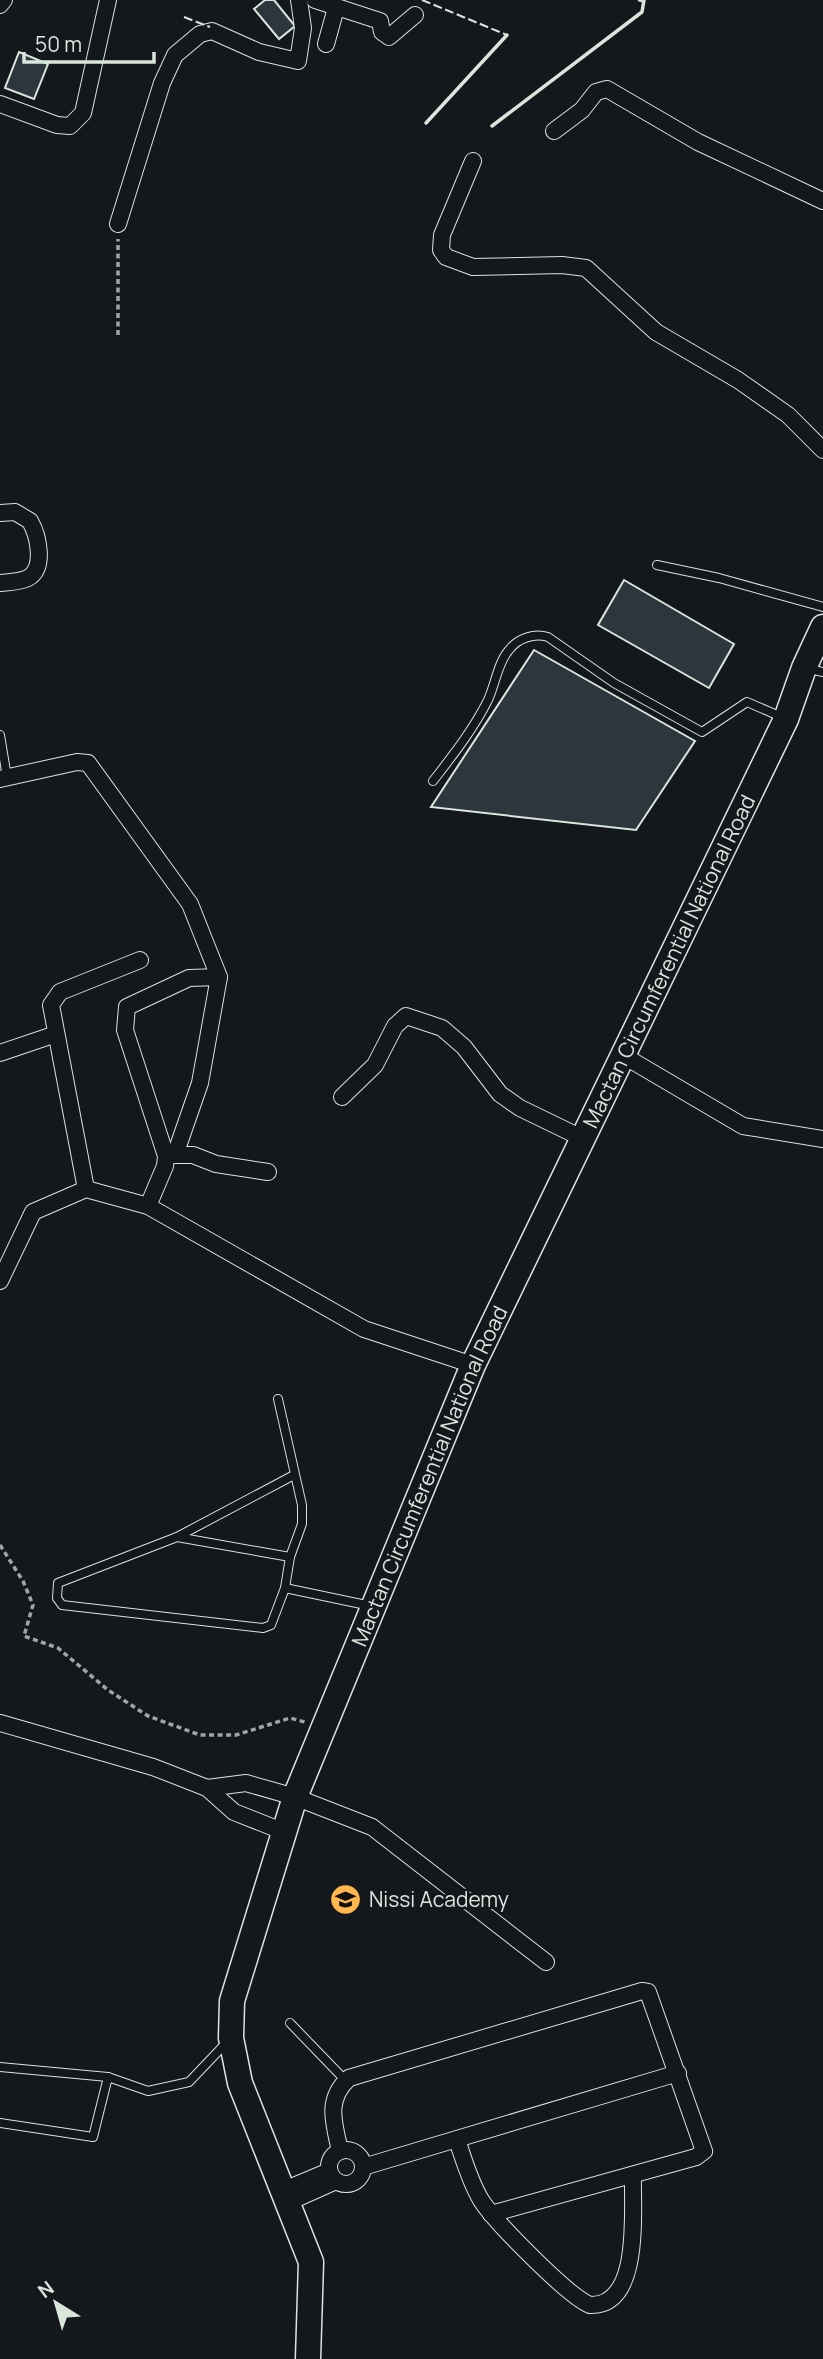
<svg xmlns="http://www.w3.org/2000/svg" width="823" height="2359" font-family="Manrope,sans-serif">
<rect width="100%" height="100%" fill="#14181c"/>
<g fill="#2c363c" stroke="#d8e6dc" stroke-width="2">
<polygon points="265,0 274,0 295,26 279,39 254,9"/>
<polygon points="19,52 48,64 34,99 5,88"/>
<polygon points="624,580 734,644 709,688 598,625"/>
<polygon points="534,650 695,741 636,830 431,807"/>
</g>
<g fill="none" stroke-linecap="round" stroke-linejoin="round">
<defs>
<g id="lane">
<polyline points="657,565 719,578 823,607"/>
<polyline points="805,668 823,672"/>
<polyline points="0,735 7,777"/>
<path d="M433,781C453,755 473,730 488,700C495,685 498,662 509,650C518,638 534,633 548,637L614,683L702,732L747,702L784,718"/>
<polyline points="278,1399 302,1505 302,1524 290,1557 285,1588 271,1625 263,1628 62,1605 57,1598 58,1583 177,1537 294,1475"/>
<polyline points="177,1537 290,1557"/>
<polyline points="285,1588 371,1606"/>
<polyline points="290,2023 346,2081"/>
<polyline points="0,2067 108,2077 148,2091 189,2082 228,2041"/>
<polyline points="0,2123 93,2137 108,2077"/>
</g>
<g id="street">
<polyline points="315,0 380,21 382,32 389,37 415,15"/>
<polyline points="0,5 4,0"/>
<polyline points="326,44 336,8"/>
<polyline points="0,104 57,125 70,126 83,113 108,0"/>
<polyline points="554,131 582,110 596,92 607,89 698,142 823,201"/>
<polyline points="473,161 442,235 441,250 446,257 473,267 562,265 586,268 656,332 738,380 788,415 823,450"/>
<polyline points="118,224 162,83 175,55 200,34 212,31 259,52 298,61 303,28 299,0"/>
<path d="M0,513L15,512L30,521C38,535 46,568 28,578C20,582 9,582 0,583"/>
<polyline points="0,779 77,762 88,763 190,904 219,977 200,1083 175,1155 166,1156"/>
<polyline points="0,1053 56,1034"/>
<polyline points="624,1056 743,1126 823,1139"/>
<polyline points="342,1097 375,1065 395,1026 406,1016 442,1028 464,1047 500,1094 520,1108 584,1139"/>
<polyline points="175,1155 193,1155 216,1164 268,1172"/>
<polyline points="86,1189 51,1005 60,992 140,960"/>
<polyline points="148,1206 165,1166 166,1156 125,1030 127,1007 189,978 219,977"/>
<polyline points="0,1281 33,1212 86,1189 148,1206 364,1329 473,1365"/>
<polyline points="0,1723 153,1767 207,1788 234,1812 282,1831"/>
<polyline points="207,1788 246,1783 295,1797 372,1827 546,1962"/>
<path d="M457,2140C464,2160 470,2182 481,2200C494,2221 569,2297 590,2305C642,2307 632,2210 633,2175"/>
<circle cx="346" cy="2167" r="17"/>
<path d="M340,2151C334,2123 325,2100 349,2078L642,1991L648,1992L704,2151L696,2157L491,2214"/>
<polyline points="363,2167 678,2073"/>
<polyline points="284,2190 329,2171"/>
<polyline points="289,2202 336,2181"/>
</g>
<g id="primary">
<path id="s1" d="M308,2359L311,2262L240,2083L231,2038L232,2001L295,1797L473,1365L786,719L804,668L823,627"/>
</g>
</defs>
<use href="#lane" stroke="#d8e6dc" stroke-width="10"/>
<use href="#street" stroke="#d8e6dc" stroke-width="18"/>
<use href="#primary" stroke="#d8e6dc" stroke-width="27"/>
<g stroke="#9da8a2" stroke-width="3.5" stroke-dasharray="5 3.5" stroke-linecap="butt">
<polyline points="118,335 118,239"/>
<polyline points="0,1545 23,1581 33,1605 24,1636 58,1648 108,1690 148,1716 200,1735 236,1735 290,1718 305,1722"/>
</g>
<use href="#lane" stroke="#14181c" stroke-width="8"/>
<use href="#street" stroke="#14181c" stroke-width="16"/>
<use href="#primary" stroke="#14181c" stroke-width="24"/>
<g stroke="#d8e6dc" stroke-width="2" stroke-dasharray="9 3.5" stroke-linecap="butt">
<polyline points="422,0 507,35"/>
<polyline points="638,0 644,2"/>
<polyline points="184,17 210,27"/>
</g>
<g stroke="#d8e6dc" stroke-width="3.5">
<polyline points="426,123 507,35"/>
<polyline points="492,126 642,12 644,0"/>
</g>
</g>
<defs>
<symbol id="school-disc" viewBox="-11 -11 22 22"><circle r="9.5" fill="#ffb74d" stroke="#14181c"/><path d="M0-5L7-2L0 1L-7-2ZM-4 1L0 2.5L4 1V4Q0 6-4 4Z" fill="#111"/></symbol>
</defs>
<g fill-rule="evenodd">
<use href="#school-disc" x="328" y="1882" width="35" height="35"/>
</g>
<g text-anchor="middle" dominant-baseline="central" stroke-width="5" stroke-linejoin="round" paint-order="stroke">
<g font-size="21" fill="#d8e6dc" stroke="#14181c">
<text stroke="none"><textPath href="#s1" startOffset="1502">Mactan Circumferential National Road</textPath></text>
<text stroke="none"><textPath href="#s1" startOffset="934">Mactan Circumferential National Road</textPath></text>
</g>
<g font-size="21" fill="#d8e6dc" stroke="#14181c" text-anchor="start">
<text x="369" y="1899">Nissi Academy</text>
</g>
</g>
<g transform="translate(56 2303) rotate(323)" stroke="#14181c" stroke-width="5" paint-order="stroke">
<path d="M0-5L12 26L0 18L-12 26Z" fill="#d8e6dc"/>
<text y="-10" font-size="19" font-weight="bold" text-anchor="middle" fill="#d8e6dc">N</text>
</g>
<path d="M24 52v10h130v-10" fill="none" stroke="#d8e6dc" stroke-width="3.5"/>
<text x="35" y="52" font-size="21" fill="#d8e6dc" stroke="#14181c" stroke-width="5" paint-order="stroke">50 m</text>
</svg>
